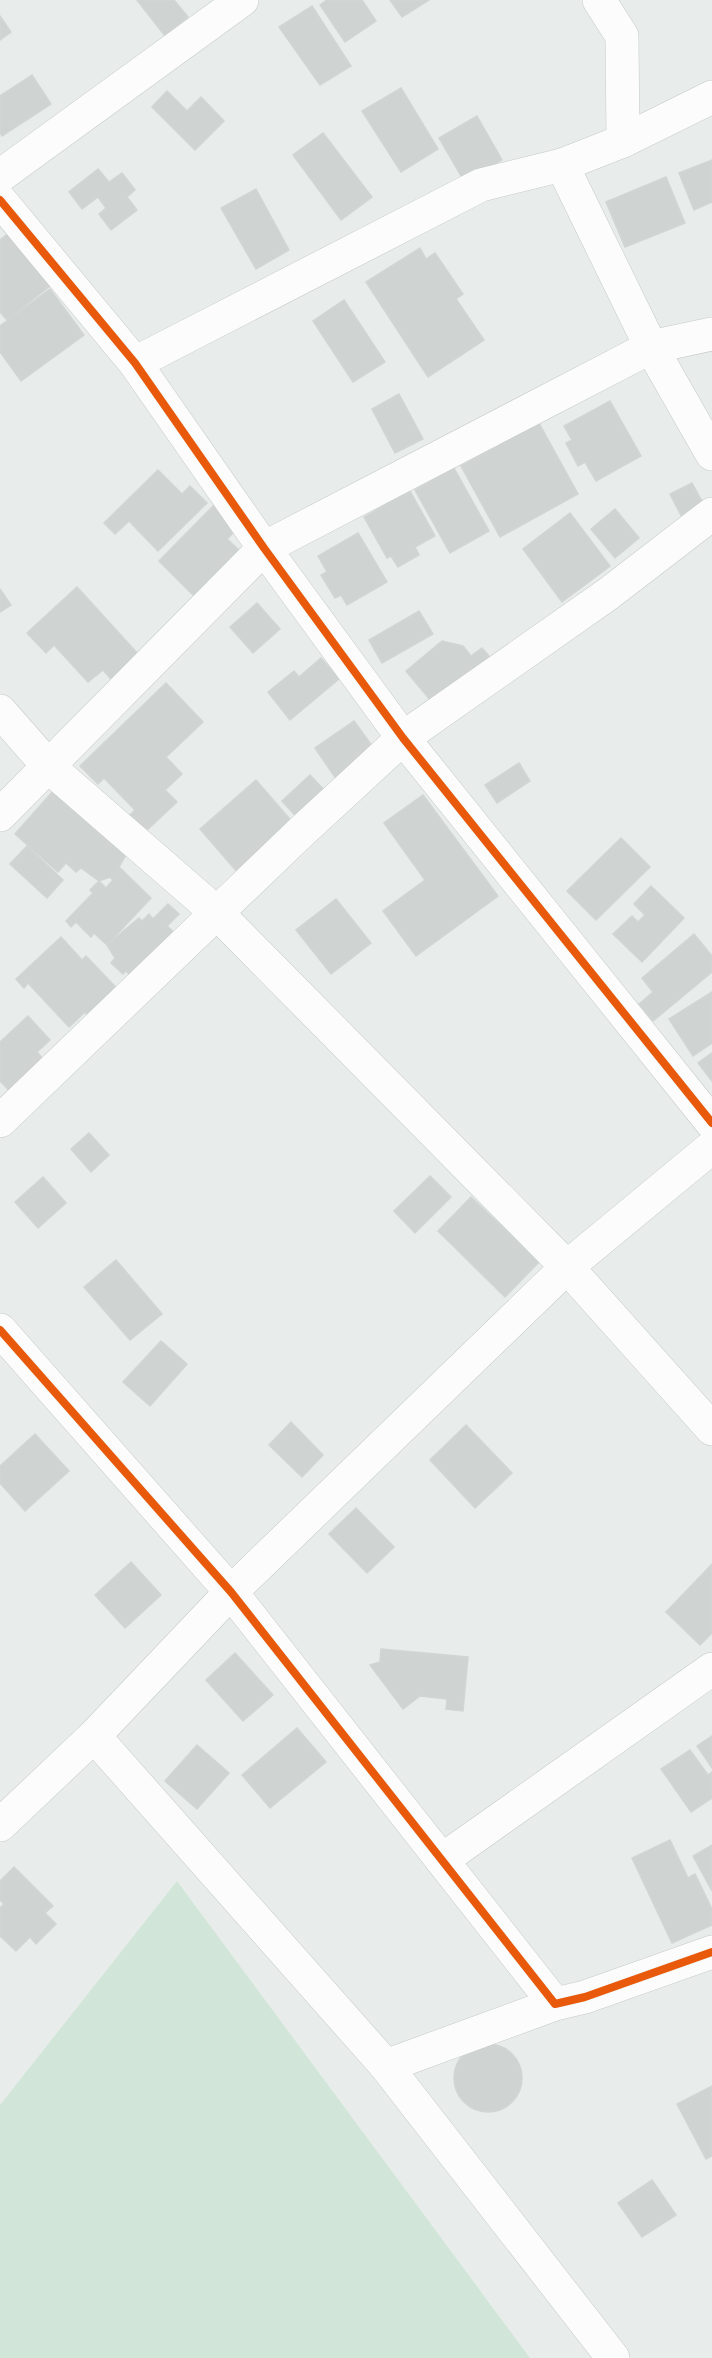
<svg xmlns="http://www.w3.org/2000/svg" width="712" height="2358" font-family="'DejaVu Sans',sans-serif">
<rect width="100%" height="100%" fill="#e8edeb"/>
<polygon fill="#d1e6d8" points="177,1881 530,2358 0,2358 0,2105"/>
<g fill="#cfd4d2" stroke="#d1d6d4" stroke-width="1.5">
<polygon points="137,0 174,0 188,17 165,36"/>
<polygon points="327,0 362,0 376,21 345,42 320,5"/>
<polygon points="390,0 429,0 402,17"/>
<polygon points="312,6 351,66 320,85 279,27"/>
<polygon points="0,16 11,32 0,40"/>
<polygon points="32,75 51,104 2,136 0,133 0,96"/>
<polygon points="401,88 438,149 401,172 362,111"/>
<polygon points="167,91 187,111 201,97 224,121 195,150 152,107"/>
<polygon points="477,116 502,160 464,181 439,138"/>
<polygon points="323,133 372,197 341,220 293,155"/>
<polygon points="712,160 712,202 694,210 679,173"/>
<polygon points="98,169 109,182 122,173 135,190 127,197 137,210 111,230 99,214 106,208 98,197 82,209 69,192"/>
<polygon points="666,177 685,223 625,247 606,202"/>
<polygon points="256,189 289,250 256,269 221,208"/>
<polygon points="10,232 51,285 7,320 0,312 0,240"/>
<polygon points="420,248 426,259 435,253 463,294 456,299 484,340 428,377 366,282"/>
<polygon points="50,289 84,335 21,381 0,352 0,326"/>
<polygon points="344,300 385,362 353,382 313,321"/>
<polygon points="399,394 423,439 395,453 372,409"/>
<polygon points="610,401 641,456 596,481 585,462 578,466 566,443 572,440 564,426"/>
<polygon points="539,423 578,494 500,537 461,466"/>
<polygon points="454,468 489,531 450,553 415,490"/>
<polygon points="158,470 182,494 190,486 207,503 158,551 129,521 115,534 104,523"/>
<polygon points="692,483 705,507 683,519 670,494"/>
<polygon points="410,491 435,536 415,547 419,555 398,567 391,556 387,558 364,517"/>
<polygon points="217,502 240,526 227,539 240,551 194,596 159,561"/>
<polygon points="615,509 639,538 615,558 591,529"/>
<polygon points="570,513 610,566 562,602 523,549"/>
<polygon points="358,533 387,582 347,605 341,595 335,598 321,575 327,572 318,556"/>
<polygon points="77,587 139,655 111,679 103,670 88,682 54,645 46,653 27,633"/>
<polygon points="0,589 11,605 0,612"/>
<polygon points="257,603 280,629 253,653 230,627"/>
<polygon points="419,611 433,634 382,663 369,640"/>
<polygon points="442,641 463,646 471,656 482,648 493,661 437,708 406,671"/>
<polygon points="321,658 339,679 290,720 268,692 294,671 299,677"/>
<polygon points="166,683 203,722 166,757 182,774 165,790 177,802 146,831 130,815 135,810 104,778 98,784 80,766"/>
<polygon points="354,721 381,758 341,786 315,748"/>
<polygon points="519,763 530,781 497,803 485,785"/>
<polygon points="310,775 342,809 313,835 282,801"/>
<polygon points="256,780 301,832 245,881 200,829"/>
<polygon points="54,790 127,853 119,867 110,877 99,881 81,868 76,872 66,863 58,872 15,834"/>
<polygon points="423,795 498,896 416,956 383,911 425,880 384,823"/>
<polygon points="621,838 650,867 596,920 567,891"/>
<polygon points="27,846 63,880 47,898 10,864"/>
<polygon points="119,867 151,898 107,945 94,933 91,937 76,922 71,927 66,921 93,893 90,890 99,881 106,888 113,880 110,877"/>
<polygon points="651,886 684,918 642,962 613,934 632,916 638,922 645,915 634,904"/>
<polygon points="336,899 371,943 331,974 296,930"/>
<polygon points="168,904 179,914 167,926 186,943 142,987 126,971 123,974 111,963 115,958 107,945 139,918 142,921 149,914 153,919"/>
<polygon points="694,934 712,956 712,972 653,1021 639,1004 653,992 642,978"/>
<polygon points="61,937 82,960 86,956 127,999 98,1026 85,1012 69,1027 28,983 24,988 16,979"/>
<polygon points="712,992 712,1043 693,1056 669,1019"/>
<polygon points="28,1016 50,1040 37,1052 49,1066 15,1097 0,1081 0,1042"/>
<polygon points="712,1053 712,1081 698,1063"/>
<polygon points="89,1133 109,1155 91,1172 71,1149"/>
<polygon points="430,1176 451,1197 415,1233 394,1211"/>
<polygon points="43,1177 66,1203 38,1228 15,1202"/>
<polygon points="471,1197 539,1262 505,1297 438,1231"/>
<polygon points="116,1260 162,1314 130,1340 84,1287"/>
<polygon points="161,1341 187,1364 150,1406 123,1382"/>
<polygon points="291,1422 323,1455 302,1477 269,1445"/>
<polygon points="466,1425 512,1473 475,1508 430,1460"/>
<polygon points="35,1434 69,1471 25,1511 0,1483 0,1466"/>
<polygon points="356,1508 394,1547 367,1573 329,1534"/>
<polygon points="131,1562 161,1595 125,1628 95,1595"/>
<polygon points="712,1564 712,1633 700,1645 666,1612"/>
<polygon points="381,1649 468,1657 463,1711 446,1709 447,1699 420,1696 403,1709 370,1665 380,1662"/>
<polygon points="235,1653 273,1695 243,1721 206,1680"/>
<polygon points="297,1728 326,1762 270,1808 242,1775"/>
<polygon points="712,1736 712,1768 697,1746"/>
<polygon points="197,1745 229,1773 197,1809 165,1781"/>
<polygon points="690,1750 708,1775 712,1772 712,1798 691,1812 661,1769"/>
<polygon points="670,1840 688,1878 695,1874 712,1909 712,1925 672,1943 632,1858"/>
<polygon points="712,1845 712,1891 693,1856"/>
<polygon points="14,1867 53,1906 45,1913 56,1924 36,1944 30,1937 16,1951 0,1936 0,1908 4,1904 0,1900 0,1881"/>
<circle cx="488" cy="2078" r="34"/>
<polygon points="712,2086 712,2156 706,2159 677,2104"/>
<polygon points="652,2180 676,2215 642,2237 618,2203"/>
</g>
<g fill="none" stroke-linecap="round" stroke-linejoin="round">
<defs>
<g id="minor">
<polyline points="599,0 622,36 623,141"/>
<polyline points="562,165 651,347 712,454"/>
<polyline points="0,176 242,0"/>
<polyline points="0,200 135,363 264,548 403,738 712,1123"/>
<polyline points="135,363 481,185 562,165 623,141 712,97"/>
<polyline points="0,711 49,767 217,913 567,1267 712,1429"/>
<polyline points="0,815 264,548 651,347 712,334"/>
<polyline points="0,1121 301,832 403,738 608,594 712,514"/>
<polyline points="0,1330 231,1592 555,2004 585,1997 712,1952"/>
<polyline points="94,1736 386,2066 555,2004"/>
<polyline points="0,1825 94,1736 231,1592 567,1267 712,1147"/>
<polyline points="442,1860 712,1669"/>
<polyline points="386,2066 613,2358"/>
</g>
</defs>
<use href="#minor" stroke="#c5cac8" stroke-width="34"/>
<use href="#minor" stroke="#fcfcfc" stroke-width="33"/>
<defs>
<g id="cycleway">
<polyline points="0,200 135,363 264,548 403,738 712,1123"/>
<polyline points="0,1330 231,1592 555,2004 585,1997 712,1952"/>
</g>
</defs>
<use href="#cycleway" stroke="#f7fbf9" stroke-width="11"/>
<use href="#cycleway" stroke="#e8590c" stroke-width="8"/>
</g>
</svg>
